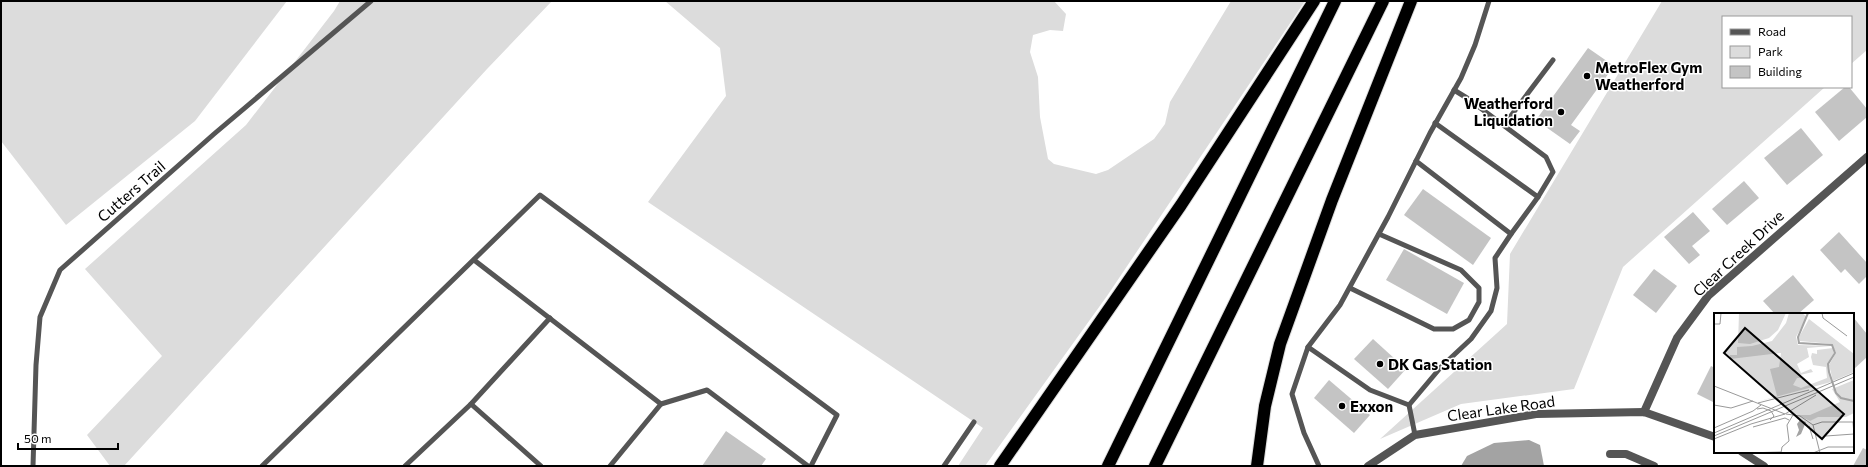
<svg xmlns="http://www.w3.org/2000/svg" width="1868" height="467" font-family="Commissioner,sans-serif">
<rect width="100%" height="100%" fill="#fff"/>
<g fill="#dcdcdc">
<polygon points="1,1 287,1 195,121 66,225 1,141"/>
<polygon points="340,1 552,1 487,69 124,466 110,466 87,435 162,356 85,269 246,125 334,11"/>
<polygon points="665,1 1054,1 1066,14 1063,31 1050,30 1033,35 1030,52 1038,77 1040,117 1048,159 1054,164 1096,174 1108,170 1154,139 1165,124 1170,102 1231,1 1305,1 1107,296 985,466 958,466 983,428 648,202 726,96 720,48"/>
<polygon points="1662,1 1867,1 1867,50 1851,64 1851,17 1723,17 1723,87 1825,87 1623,267 1574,389 1461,404 1380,439 1507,324 1510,254"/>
</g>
<polygon fill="#a3a3a3" points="1529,440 1540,445 1544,466 1461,466 1467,456 1494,443"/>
<g fill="#c4c4c4">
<polygon points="1588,48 1614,66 1571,125 1580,131 1570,144 1536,120"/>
<polygon points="1845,87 1849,87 1867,109 1867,117 1839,141 1815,112"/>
<polygon points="1801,128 1823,155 1787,185 1764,158"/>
<polygon points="1744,181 1759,198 1727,225 1712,209"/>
<polygon points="1423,189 1491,238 1473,265 1404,215"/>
<polygon points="1693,212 1710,231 1692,246 1700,255 1689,264 1664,237"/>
<polygon points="1839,232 1867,263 1867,276 1859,284 1845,269 1841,273 1820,250"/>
<polygon points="1404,249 1464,283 1447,314 1386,280"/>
<polygon points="1654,269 1677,286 1656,313 1633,295"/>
<polygon points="1793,275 1814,300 1798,314 1775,314 1763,301"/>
<polygon points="1853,317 1867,334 1867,357 1854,369"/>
<polygon points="1373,339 1406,369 1388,389 1354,359"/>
<polygon points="1711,366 1715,368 1715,403 1697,394"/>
<polygon points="1329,380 1370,415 1354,433 1314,398"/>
<polygon points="726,431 766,459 761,466 702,466"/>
<polygon points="1863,448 1867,450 1867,466 1853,466"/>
</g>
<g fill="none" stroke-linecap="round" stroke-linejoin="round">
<defs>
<g id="motorway">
<polyline points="1000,466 1181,205 1314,1"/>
<polyline points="1108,466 1335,1"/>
<polyline points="1155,466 1383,1"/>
<polyline points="1257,466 1265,406 1280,344 1332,200 1411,1"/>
</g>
</defs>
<use href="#motorway" stroke="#dbdbdb" stroke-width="14"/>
<g stroke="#555" stroke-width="5">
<polyline points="1435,123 1538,197 1553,172 1546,157 1467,98 1454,90"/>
<polyline points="1504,125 1553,60"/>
<polyline points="1416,161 1511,234 1538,197"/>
<polyline points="474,260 661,404 610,466"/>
<polyline points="1350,288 1434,329 1453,329 1469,320 1479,302 1479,288 1461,270 1379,234"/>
<polyline points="1308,347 1292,394 1304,433 1319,466"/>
<polyline points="471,404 550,318"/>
<polyline points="661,404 707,390 808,466"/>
<polyline points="1409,405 1441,367 1471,339 1491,311 1497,288 1495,258 1511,234"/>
<polyline points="1415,435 1409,405 1370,390 1308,347 1340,305 1388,217 1430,133 1461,78 1475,45 1489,1"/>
<polyline points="33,466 36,365 40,317 60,270 214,134 371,1"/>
<polyline points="262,466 540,195 837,415 811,466"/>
<polyline points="405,466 471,404 541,466"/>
<polyline points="944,466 974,422"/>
</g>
<g stroke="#555" stroke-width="8">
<polyline points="1644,412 1677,338 1708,296 1867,157"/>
<polyline points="1610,454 1626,454 1654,466"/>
</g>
<g stroke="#555" stroke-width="8">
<polyline points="1742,452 1764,466"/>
<polyline points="1368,466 1415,435 1536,414 1644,412 1715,437"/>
</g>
<use href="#motorway" stroke="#000" stroke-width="12"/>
</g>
<g fill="#000" stroke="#fff" stroke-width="1.5">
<circle cx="1587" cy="76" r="4"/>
<circle cx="1561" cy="112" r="4"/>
<circle cx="1380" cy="364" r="4"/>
<circle cx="1342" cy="406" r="4"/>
</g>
<g text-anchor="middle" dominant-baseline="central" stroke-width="3" stroke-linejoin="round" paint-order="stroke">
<g font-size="15" font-weight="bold" fill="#000" stroke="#fff" text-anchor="start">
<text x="1595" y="67">MetroFlex Gym<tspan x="1595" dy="17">Weatherford</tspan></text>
<text x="1553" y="103" text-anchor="end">Weatherford<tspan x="1553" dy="17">Liquidation</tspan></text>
<text x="1388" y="364">DK Gas Station</text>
<text x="1350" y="406">Exxon</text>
</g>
<g font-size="15" fill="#000" stroke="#fff">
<text transform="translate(131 191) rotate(-41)">Cutters Trail</text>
<text transform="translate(1738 253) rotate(-43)">Clear Creek Drive</text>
<text transform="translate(1501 408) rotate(-8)">Clear Lake Road</text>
</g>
</g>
<g transform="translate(1714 313)">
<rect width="140" height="140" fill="#fff"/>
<path d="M25,0H72L64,17L55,25L36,31L24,30ZM75,0H88L93,4L82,24L84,32L117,33L93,35L95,44L83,51L87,60L97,56L99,59L86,62L87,65H83L79,72L87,75L113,65L112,54L99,52L97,44L98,40L103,41V37L119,35L120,40L114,50L117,69L43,89L63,83L56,56L65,54L67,40L16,46V42H23V34L38,33L58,28L72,10ZM95,6L140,41V59L119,68L115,52L122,40L118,31L86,28L85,24ZM140,67V100L132,104H104L96,108L84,102H96L126,89L118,76Z" fill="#dcdcdc"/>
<path d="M86,107L92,109L87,121L82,124L85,117L83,111Z" fill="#a3a3a3"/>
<path fill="none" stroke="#a3a3a3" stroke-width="2" d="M94,0L84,24L85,30L118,32L121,40L114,51L115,59L122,80L127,85L140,88"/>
<path fill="none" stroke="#999" stroke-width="1" d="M108,0L109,5L133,23M0,11H6L7,0M0,73L71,101M44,90L95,77M0,92L17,95L39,88M43,96L49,95L57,98L60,103L56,107M71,101L102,82M72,101L86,103L99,112L106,140M139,109L140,122M99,112L108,109H140M95,113L99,126M39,114L71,105L75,107M0,115L39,98L47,92M0,120L140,60M0,123L140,64M112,123L140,121M0,126L37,111L71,101M31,140L67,139M67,140L68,134L75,128L73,112L79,102M99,140L114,134H140"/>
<path fill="#000" fill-opacity="0.15" stroke="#000" stroke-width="2" d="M31,15L130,101L108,126L10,40Z"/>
<rect width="140" height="140" fill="none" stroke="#000" stroke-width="2"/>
</g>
<rect width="1868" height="467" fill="none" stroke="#000000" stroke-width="4"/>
<rect x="1722" y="16" width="130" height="72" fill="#ffffff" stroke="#999999"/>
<rect x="1730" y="29" width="20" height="6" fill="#555555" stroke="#999999"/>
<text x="1758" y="36" font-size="12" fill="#000000">Road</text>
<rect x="1730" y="46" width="20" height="12" fill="#dcdcdc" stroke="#999999"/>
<text x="1758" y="56" font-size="12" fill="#000000">Park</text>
<rect x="1730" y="66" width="20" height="12" fill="#c4c4c4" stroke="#999999"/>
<text x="1758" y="76" font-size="12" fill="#000000">Building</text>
<path d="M18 443v6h100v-6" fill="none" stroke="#000000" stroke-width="2"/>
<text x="24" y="443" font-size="12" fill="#000000" stroke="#ffffff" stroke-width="3" paint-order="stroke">50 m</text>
</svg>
